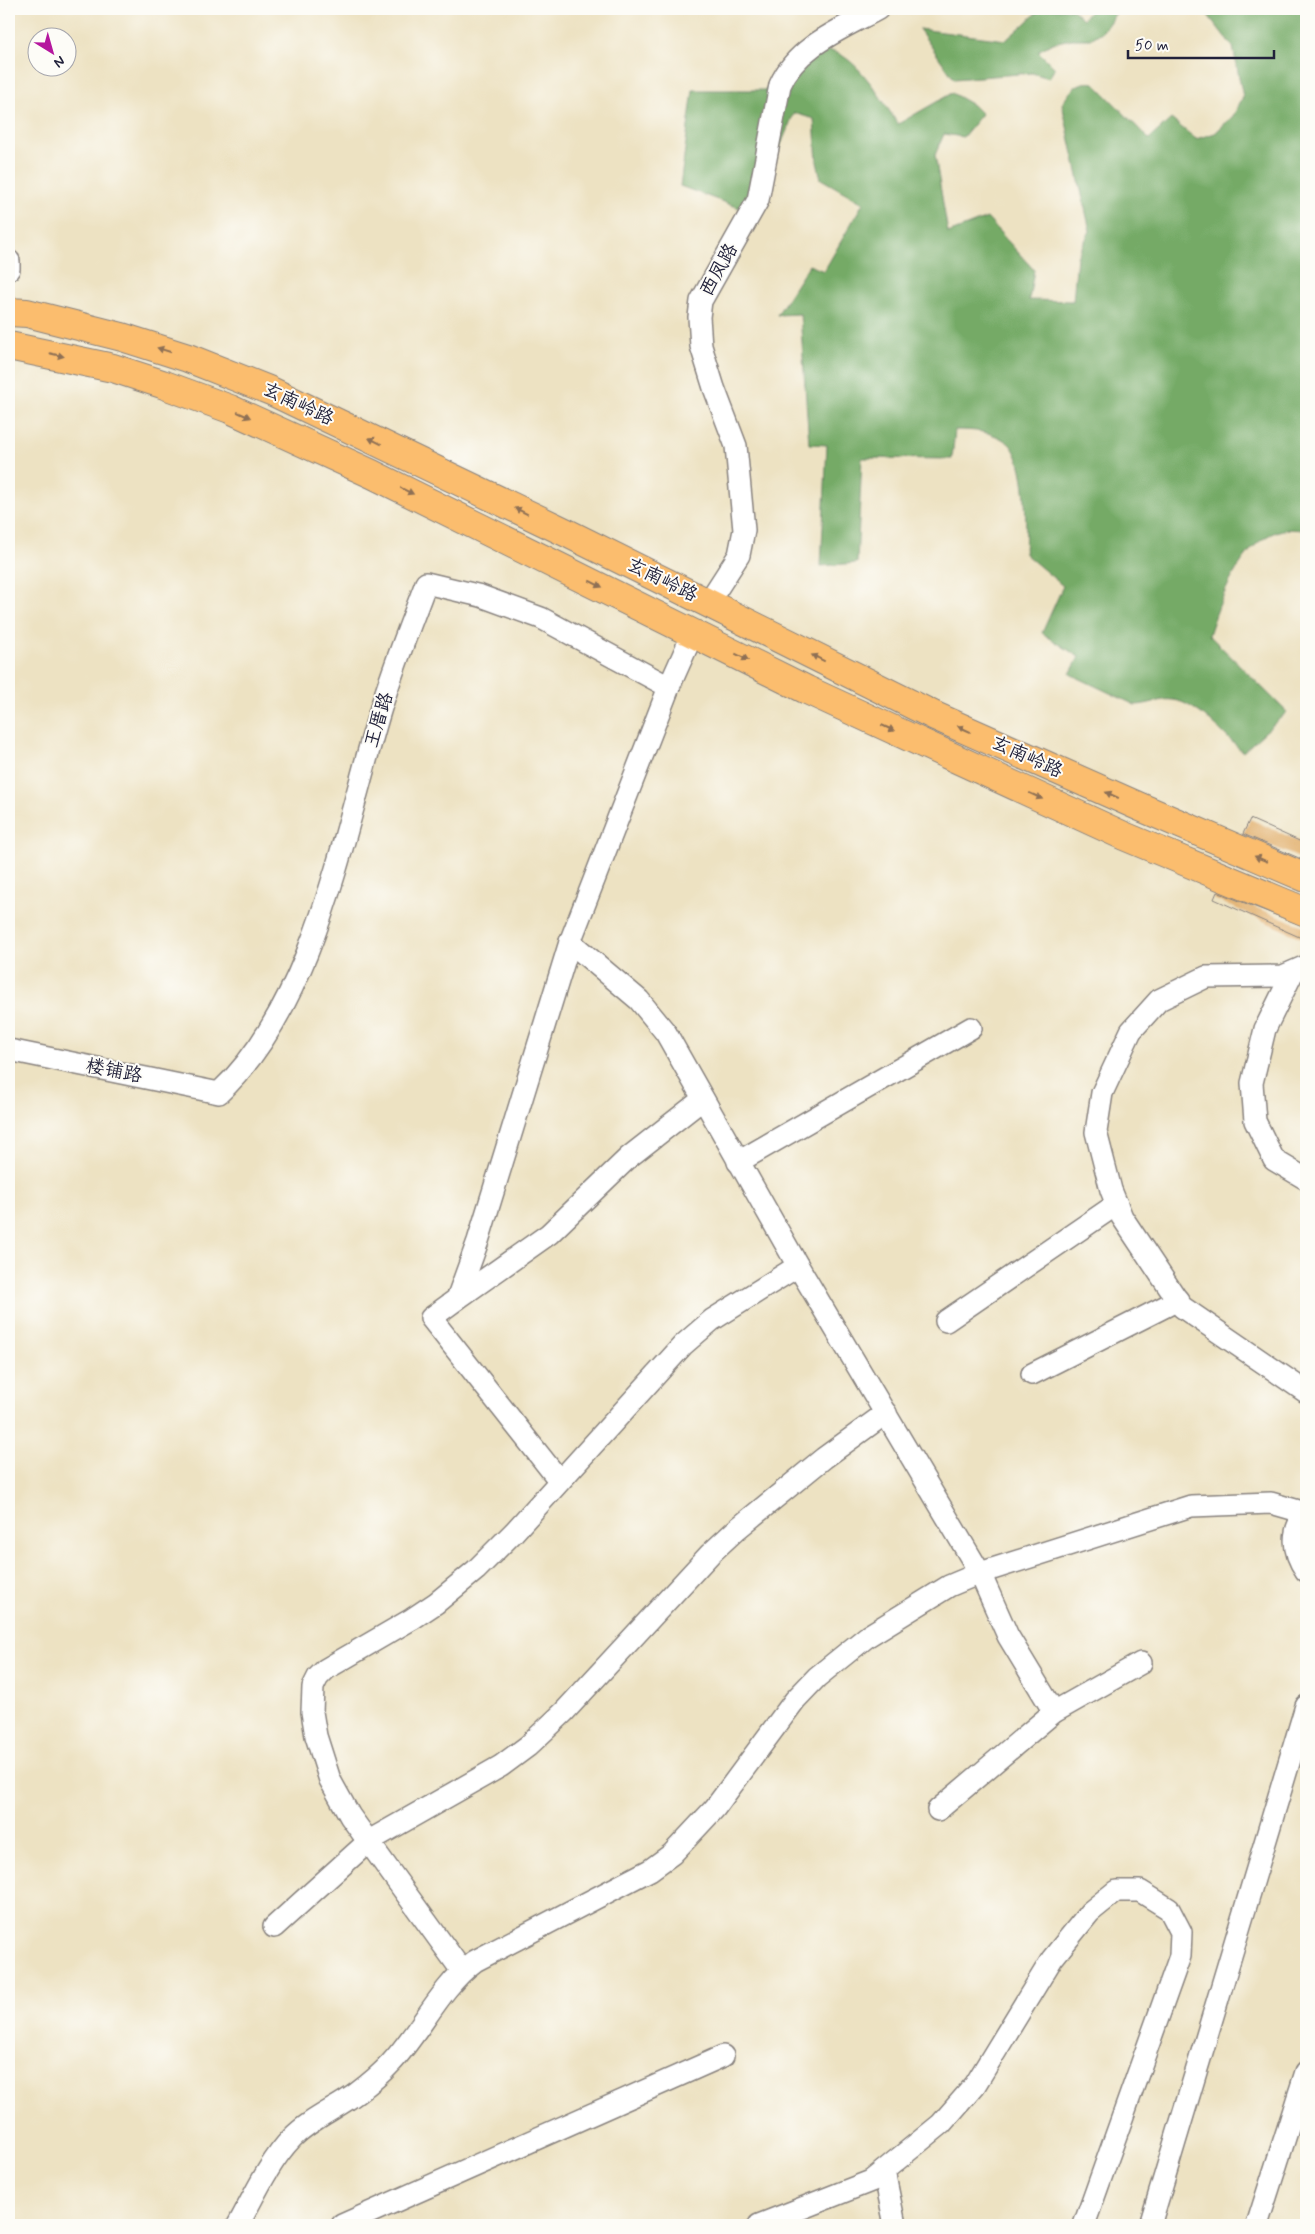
<svg xmlns="http://www.w3.org/2000/svg" width="1315" height="2234" font-family="Mynerve,'LXGW WenKai TC',sans-serif">
<rect width="100%" height="100%" fill="#fdfcf7"/>
<filter id="ink" filterUnits="userSpaceOnUse"><feTurbulence type="fractalNoise" baseFrequency=".02" numOctaves="2"/><feDisplacementMap in="SourceGraphic" scale="10" xChannelSelector="R" yChannelSelector="G"/><feConvolveMatrix kernelMatrix="1 2 1 2 8 2 1 2 1" color-interpolation-filters="sRGB"/></filter>
<filter id="wash" filterUnits="userSpaceOnUse"><feTurbulence type="fractalNoise" baseFrequency=".0096" numOctaves="4" result="noise"/><feDisplacementMap in="SourceGraphic" scale="20" xChannelSelector="R" yChannelSelector="G"/><feGaussianBlur stdDeviation="1.12" result="paint"/><feColorMatrix in="noise" values="0 0 0 0 0 0 0 0 0 0 0 0 0 0 0 0 0 1.4 0 .05"/><feComposite in="paint" operator="in"/></filter>
<g filter="url(#wash)">
<rect width="100%" height="100%" fill="#ede2c2"/>
<g fill="#74aa66" stroke="#4b6650">
<polygon points="1041,9 1072,9 1083,19 1092,9 1119,9 1103,31 1091,39 1071,39 1053,43 1038,51 1055,68 1049,78 1032,73 954,79 919,29 1006,40"/>
<path d="M1203,9H1306V530C1298,530 1287,528 1279,531C1241,542 1220,600 1209,635L1287,712L1243,752C1226,737 1196,702 1173,700C1161,698 1148,705 1135,705L1070,674L1079,657L1042,633L1063,586L1025,554C1026,530 1029,458 1007,442C991,431 974,430 955,430L952,459L862,458L857,563L821,566L827,445L809,444L800,314L777,315L809,265L824,271L863,203L821,179L817,162L814,119L794,113L753,213L680,186L693,90H779C790,79 802,62 815,54C847,35 884,104 898,124L952,93L973,105L982,114L963,137L944,134L935,155L948,233L987,218L1034,270L1029,300L1073,301L1077,257L1090,231L1062,104C1071,91 1076,80 1094,83L1149,139L1171,119L1196,139L1215,133L1233,116L1243,97L1233,47Z"/>
</g>
<g id="blocks">
<g fill="#e0ab65">
<polygon points="1250,819 1306,844 1306,861 1243,834"/>
<polygon points="1217,892 1306,927 1306,940 1214,899"/>
</g>
</g>
</g>
<g filter="url(#ink)">
<use href="#blocks" fill-opacity="0" stroke="#88827e" stroke-width="1"/>
<g fill="none" stroke-linecap="round" stroke-linejoin="round">
<defs>
<g id="minor">
<polyline points="9,261 9,269"/>
<path d="M708,603L739,555L744,530L736,446L714,388L701,346L699,317L701,301L758,200L780,85C797,46 842,29 878,9"/>
<polyline points="570,942 639,1000 666,1033 798,1266 980,1573 1008,1636 1054,1712"/>
<polyline points="1306,966 1283,976 1206,977 1159,1000 1131,1031 1102,1093 1096,1132 1111,1190 1122,1217 1182,1307 1306,1392"/>
<polyline points="1293,972 1265,1029 1252,1083 1255,1121 1274,1160 1306,1179"/>
<path d="M9,1050L219,1093C315,1003 343,833 380,711C393,668 410,626 426,583L481,596L541,618L669,687"/>
<polyline points="738,1162 971,1028"/>
<polyline points="457,1299 549,1234 629,1157 703,1099"/>
<polyline points="946,1321 1117,1204"/>
<polyline points="1032,1374 1178,1300"/>
<polyline points="559,1480 431,1318 457,1299 478,1241 570,942 669,687 693,633"/>
<path d="M1306,1512C1291,1531 1292,1551 1306,1571"/>
<polyline points="938,1810 1054,1712 1141,1663"/>
<polyline points="274,1927 369,1841 501,1766 528,1746 564,1712 710,1554 737,1529 824,1458 886,1413"/>
<polyline points="462,1971 350,1816 330,1780 316,1736 312,1712 313,1687 318,1677 326,1669 412,1619 436,1603 476,1570 514,1532 683,1345 712,1320 798,1266"/>
<polyline points="884,2171 895,2225"/>
<path d="M238,2225C254,2196 269,2162 292,2138C310,2119 336,2109 357,2093C369,2084 381,2074 391,2063C421,2031 440,1987 475,1961L650,1870L672,1854L715,1808L795,1700L817,1677L868,1636L949,1586L980,1573L1191,1506L1271,1503L1306,1513"/>
<polyline points="342,2225 723,2056"/>
<polyline points="759,2225 871,2181 941,2124 975,2085 1052,1959 1090,1912 1116,1891 1140,1891 1169,1909 1181,1932 1180,1956 1084,2225"/>
<polyline points="1150,2225 1306,1706"/>
<polyline points="1257,2225 1306,2072"/>
</g>
<g id="major">
<polyline points="9,312 27,313 122,337 188,358 271,391 565,532 935,716 1138,806 1306,878"/>
<polyline points="9,346 113,368 162,384 230,409 372,474 807,690 1124,836 1306,912"/>
</g>
</defs>
<use href="#minor" stroke="#88827e" stroke-width="24"/>
<use href="#major" stroke="#88827e" stroke-width="30"/>
<use href="#minor" stroke="#fff" stroke-width="21"/>
<use href="#major" stroke="#fbbd6e" stroke-width="28"/>
</g>
<defs><path id="oneway-solid" d="M-6-.8H1V-3.2L6.5 0L1 3.2V.8H-6Z" transform="scale(1.25)"/></defs>
<g fill="#8e7054">
<use href="#oneway-solid" transform="translate(164 350) rotate(-163)"/>
<use href="#oneway-solid" transform="translate(57 355) rotate(13)"/>
<use href="#oneway-solid" transform="translate(244 415) rotate(24)"/>
<use href="#oneway-solid" transform="translate(375 441) rotate(-154)"/>
<use href="#oneway-solid" transform="translate(407 491) rotate(26)"/>
<use href="#oneway-solid" transform="translate(521 511) rotate(-154)"/>
<use href="#oneway-solid" transform="translate(596 584) rotate(26)"/>
<use href="#oneway-solid" transform="translate(742 657) rotate(27)"/>
<use href="#oneway-solid" transform="translate(818 658) rotate(-154)"/>
<use href="#oneway-solid" transform="translate(888 728) rotate(25)"/>
<use href="#oneway-solid" transform="translate(964 729) rotate(-155)"/>
<use href="#oneway-solid" transform="translate(1112 795) rotate(-156)"/>
<use href="#oneway-solid" transform="translate(1036 796) rotate(25)"/>
<use href="#oneway-solid" transform="translate(1261 859) rotate(-157)"/>
</g>
</g>
<g text-anchor="middle" dominant-baseline="central" stroke-width="4" stroke-linejoin="round" paint-order="stroke">
<g font-size="19" fill="#22223b" stroke="#fdfcf7">
<text transform="translate(719 270) rotate(-61)">西凤路</text>
<text transform="translate(298 404) rotate(25)">玄南岭路</text>
<text transform="translate(662 580) rotate(26)">玄南岭路</text>
<text transform="translate(379 720) rotate(-73)">王厝路</text>
<text transform="translate(1027 757) rotate(24)">玄南岭路</text>
<text transform="translate(114 1071) rotate(11)">楼铺路</text>
</g>
</g>
<rect width="1315" height="2234" fill="none" stroke="#fdfcf7" stroke-width="30"/>
<g transform="translate(52 52) rotate(143)"><circle r="24" fill="#fdfcf7" stroke="#a5a5ac"/>
<path d="M0-4L9 19L0 12L-9 19Z" fill="#b5179e"/>
<text y="-8" font-size="14" font-weight="bold" text-anchor="middle" fill="#22223b">N</text>
</g>
<path d="M1128 50v8h146v-8" fill="none" stroke="#22223b" stroke-width="2.5"/>
<text x="1135" y="50" font-size="15" fill="#22223b" stroke="#fdfcf7" stroke-width="4" paint-order="stroke">50 m</text>
</svg>
